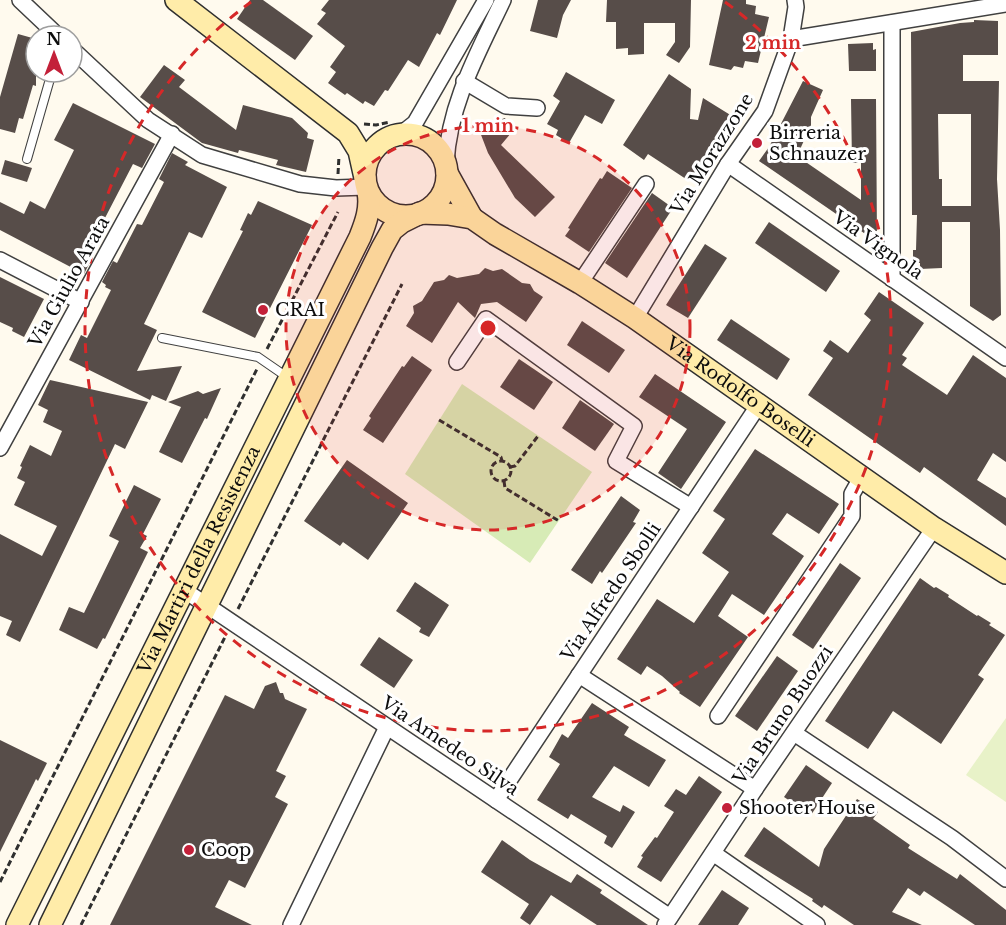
<svg xmlns="http://www.w3.org/2000/svg" width="1006" height="925" font-family="'Libre Baskerville',serif">
<rect width="100%" height="100%" fill="#fffaee"/>
<polygon fill="#d7ebb6" points="462,384 592,472 530,563 405,474"/>
<polygon fill="#e8f2c8" points="1006,718 1006,802 966,775"/>
<g fill="#574d49" fill-rule="evenodd">
<polygon points="250,0 263,0 313,36 295,60 237,19"/>
<polygon points="329,0 457,0 440,35 437,33 419,67 408,60 388,91 385,90 374,106 365,101 363,104 347,93 345,95 328,83 336,72 330,67 345,46 317,24 326,13 321,10"/>
<polygon points="538,0 571,0 563,15 557,38 530,31"/>
<polygon points="607,0 691,0 690,47 679,63 666,55 675,42 675,23 644,23 644,54 628,55 628,48 616,49 616,22 606,22"/>
<polygon points="723,0 746,0 746,4 756,6 755,14 769,17 758,63 745,61 743,68 734,66 731,70 709,65"/>
<path d="M974,20L998,21V55H963V81H999L997,179L1000,230L1001,315L993,321L970,306V222H942V268L920,269V263H913V250H916L917,215H912L911,32L960,23L974,22ZM938,114H971V206H942V179H939Z"/>
<polygon points="18,34 36,39 36,86 33,85 23,119 19,118 15,133 0,129 0,97"/>
<polygon points="873,43 873,50 876,49 876,71 849,71 848,44"/>
<polygon points="164,65 185,80 179,87 236,130 243,105 292,118 308,133 307,138 314,140 306,172 276,165 278,160 239,150 238,153 202,143 140,97"/>
<polygon points="566,72 615,100 602,124 585,115 569,143 556,135 558,130 547,124 560,101 553,96"/>
<polygon points="669,74 691,89 690,119 698,120 703,98 732,116 727,124 728,125 706,160 696,175 694,174 689,181 648,154 644,160 623,145"/>
<polygon points="803,81 823,90 811,117 811,125 797,156 861,200 861,163 852,163 851,99 876,99 877,242 759,161 769,147"/>
<polygon points="73,103 155,144 142,168 133,164 92,243 98,246 84,274 0,230 0,202 24,214 30,201 45,209 74,150 54,140"/>
<polygon points="505,118 511,133 501,145 555,197 535,217 515,198 488,153 478,127"/>
<polygon points="172,153 188,162 185,165 227,187 202,238 189,232 144,324 157,330 137,371 182,366 166,401 152,395 150,400 69,360 81,335 87,338 111,290 105,287 106,285 102,282 113,261 117,263 137,224 142,225 164,182 159,179"/>
<polygon points="5,160 32,168 27,182 1,174"/>
<polygon points="607,171 632,188 589,252 565,236 570,229 568,228 600,178 602,179"/>
<polygon points="652,193 673,208 627,278 605,263"/>
<polygon points="258,201 312,225 255,338 202,312 243,231 240,230 248,213 251,215"/>
<polygon points="769,222 840,271 826,292 755,243"/>
<polygon points="705,244 727,258 688,318 666,305"/>
<polygon points="485,268 493,271 502,269 522,283 530,284 534,291 543,297 526,322 497,302 481,304 475,318 458,302 432,343 406,326 414,313 413,306 422,301 434,282 444,280 449,275 457,278 479,274"/>
<polygon points="0,277 44,299 24,337 12,331 13,328 0,322"/>
<polygon points="879,292 924,323 902,355 907,358 902,365 947,395 973,355 1006,378 1006,462 993,453 977,480 1006,498 1006,526 924,467 920,473 808,395 833,358 823,351 830,340 848,353 871,320 864,314"/>
<polygon points="731,319 790,359 777,380 717,340"/>
<polygon points="582,321 625,350 609,373 567,345"/>
<polygon points="412,356 432,370 383,443 363,430 371,418 369,416 402,366 404,367"/>
<polygon points="519,359 553,382 534,410 500,387"/>
<polygon points="655,374 726,422 681,489 658,473 687,429 639,397"/>
<polygon points="50,380 148,402 125,449 115,444 20,642 6,635 12,621 0,616 0,534 42,556 57,526 14,505 25,482 17,478 22,467 20,466 30,445 51,456 62,431 43,422 48,410 38,405"/>
<polygon points="221,388 207,419 205,418 182,463 159,452 181,407 168,402 198,391 203,394"/>
<polygon points="580,400 614,424 595,451 562,428"/>
<polygon points="755,449 839,504 819,534 787,513 772,534 804,556 764,615 732,594 718,616 748,637 700,707 679,693 680,692 662,676 647,666 641,675 617,659 657,599 694,623 729,572 702,553 725,519 713,511"/>
<polygon points="347,460 408,503 368,560 343,542 340,546 304,521"/>
<polygon points="134,485 161,499 143,534 147,536 140,548 148,552 105,639 103,638 97,649 59,630 69,607 84,613 119,541 109,536"/>
<polygon points="621,496 640,510 633,522 636,523 602,573 600,571 592,584 571,570"/>
<polygon points="840,563 861,578 813,649 792,635"/>
<polygon points="920,578 934,588 936,587 949,595 948,597 977,616 978,615 991,623 989,625 1005,635 978,675 984,679 941,744 893,711 868,749 825,721"/>
<polygon points="415,582 449,605 429,637 419,632 421,628 396,611"/>
<polygon points="379,637 413,660 394,688 360,665"/>
<polygon points="777,656 798,671 757,731 735,716"/>
<polygon points="276,682 280,693 283,693 285,699 307,709 276,771 286,776 275,797 288,804 245,888 229,880 215,907 252,925 110,925 225,695 254,709 265,686"/>
<polygon points="592,703 629,727 624,735 666,760 649,787 614,766 592,797 620,812 623,805 635,812 612,848 604,843 607,836 571,814 568,819 537,800 560,764 549,757 562,734 568,738"/>
<polygon points="0,740 47,763 38,781 36,779 0,852"/>
<polygon points="806,765 832,783 811,815 784,797"/>
<polygon points="699,776 722,792 661,882 637,867 643,857 641,856 655,837 657,838 674,812 664,806 676,789 686,795"/>
<polygon points="857,799 878,812 873,819 910,845 908,848 957,879 960,874 1006,910 1006,925 975,925 924,891 920,896 908,888 892,912 922,925 854,925 824,905 822,908 812,901 813,899 744,856 764,827 819,867 824,849"/>
<polygon points="502,840 530,860 571,883 577,874 602,890 600,893 648,925 597,925 551,895 530,925 520,918 529,904 481,872"/>
<polygon points="722,890 749,908 738,925 698,925"/>
</g>
<g fill="none" stroke-linecap="round" stroke-linejoin="round">
<defs>
<g id="lane">
<polyline points="27,159 52,72"/>
<polyline points="162,338 258,357 287,377"/>
</g>
<g id="street">
<polyline points="20,0 58,36"/>
<polyline points="892,23 892,279"/>
<polyline points="791,39 1006,4"/>
<polyline points="72,49 148,120 202,155 300,184 336,188 366,187"/>
<polyline points="464,81 506,106 537,108"/>
<polyline points="401,134 415,123 486,0"/>
<path d="M446,163C449,104 478,53 503,0"/>
<polyline points="728,164 1006,358"/>
<polyline points="0,260 81,302"/>
<polyline points="580,283 646,184"/>
<polyline points="635,318 728,164 765,111 791,39 796,7 795,0"/>
<polyline points="457,362 486,319 634,426 616,461 691,507"/>
<polyline points="0,448 172,134"/>
<polyline points="184,590 670,917"/>
<polyline points="579,675 755,789"/>
<polyline points="718,716 852,516 852,494 861,478"/>
<polyline points="794,733 952,838 1006,879"/>
<polyline points="496,800 758,406"/>
<polyline points="713,853 817,925"/>
<polyline points="291,925 387,727"/>
<polyline points="665,925 755,789 934,528"/>
</g>
<g id="secondary">
<polyline points="176,0 348,133 359,151 365,178"/>
<circle cx="406" cy="175" r="41"/>
<polyline points="447,173 472,218"/>
<path id="s1" d="M17,925L360,237C366,222 371,208 368,192"/>
<path id="s2" d="M50,925L382,248L392,230L402,222L420,213L448,214L472,218L495,234L580,283L635,318L934,528L1006,573"/>
</g>
</defs>
<use href="#lane" stroke="#404040" stroke-width="10"/>
<use href="#street" stroke="#404040" stroke-width="18"/>
<use href="#secondary" stroke="#2f2f2f" stroke-width="24"/>
<g stroke="#2f2f2f" stroke-width="3" stroke-dasharray="6 3" stroke-linecap="butt">
<polyline points="364,124 376,125 390,122"/>
<polyline points="338,174 339,156"/>
<polyline points="267,349 338,212"/>
<polyline points="439,420 501,457 502,461"/>
<circle cx="501" cy="471" r="10"/>
<polyline points="510,467 515,466 538,436"/>
<polyline points="504,481 505,488 559,521"/>
<polyline points="238,609 402,284"/>
<polyline points="0,882 257,369"/>
<polyline points="81,925 225,637"/>
</g>
<use href="#lane" stroke="#fff" stroke-width="8"/>
<use href="#street" stroke="#fff" stroke-width="15"/>
<use href="#secondary" stroke="#ffeca9" stroke-width="21"/>
</g>
<circle cx="488" cy="328" r="202" fill="#d62828" fill-opacity=".12"/>
<g fill="none" stroke="#d62828" stroke-width="3" stroke-dasharray="10 8">
<circle cx="488" cy="328" r="202"/>
<path d="M725 2A403 403 0 1 1 251 2"/>
</g>
<g fill="#c32039" stroke="#fff" stroke-width="2">
<circle cx="757" cy="143" r="6"/>
<circle cx="263" cy="310" r="6"/>
<circle cx="727" cy="808" r="6"/>
<circle cx="189" cy="850" r="6"/>
</g>
<g text-anchor="middle" dominant-baseline="central" stroke-width="6" stroke-linejoin="round" paint-order="stroke">
<g font-size="18" fill="#0d0d0d" stroke="#fff" text-anchor="start">
<text x="769" y="133">Birreria<tspan x="769" dy="21">Schnauzer</tspan></text>
<text x="275" y="310">CRAI</text>
<text x="739" y="808">Shooter House</text>
<text x="201" y="850">Coop</text>
</g>
<g font-size="18" fill="#0d0d0d" stroke="#fff">
<text transform="translate(712 154) rotate(-58)">Via Morazzone</text>
<text transform="translate(878 245) rotate(35)">Via Vignola</text>
<text transform="translate(69 282) rotate(-61)">Via Giulio Arata</text>
<text stroke="none"><textPath href="#s2" startOffset="1180">Via Rodolfo Boselli</textPath></text>
<text stroke="none"><textPath href="#s1" startOffset="408">Via Martiri della Resistenza</textPath></text>
<text transform="translate(611 592) rotate(-56)">Via Alfredo Sbolli</text>
<text transform="translate(783 715) rotate(-56)">Via Bruno Buozzi</text>
<text transform="translate(450 746) rotate(34)">Via Amedeo Silva</text>
</g>
</g>
<circle cx="488" cy="328" r="9" fill="#d62828" stroke="#fff" stroke-width="3"/>
<g font-size="18" text-anchor="middle" font-weight="bold" fill="#d62828" stroke="#fff" stroke-width="6" stroke-linejoin="round" paint-order="stroke">
<text x="773" y="49">2 min</text>
<text x="488" y="132">1 min</text>
</g>
<g transform="translate(54 54)"><circle r="28" fill="#ffffff" stroke="#9e9e9e" stroke-width="1.5"/>
<path d="M0-4.5L10 22L0 15L-10 22Z" fill="#c32039"/>
<text y="-9" font-size="16" font-weight="bold" text-anchor="middle" fill="#0d0d0d">N</text>
</g>
</svg>
